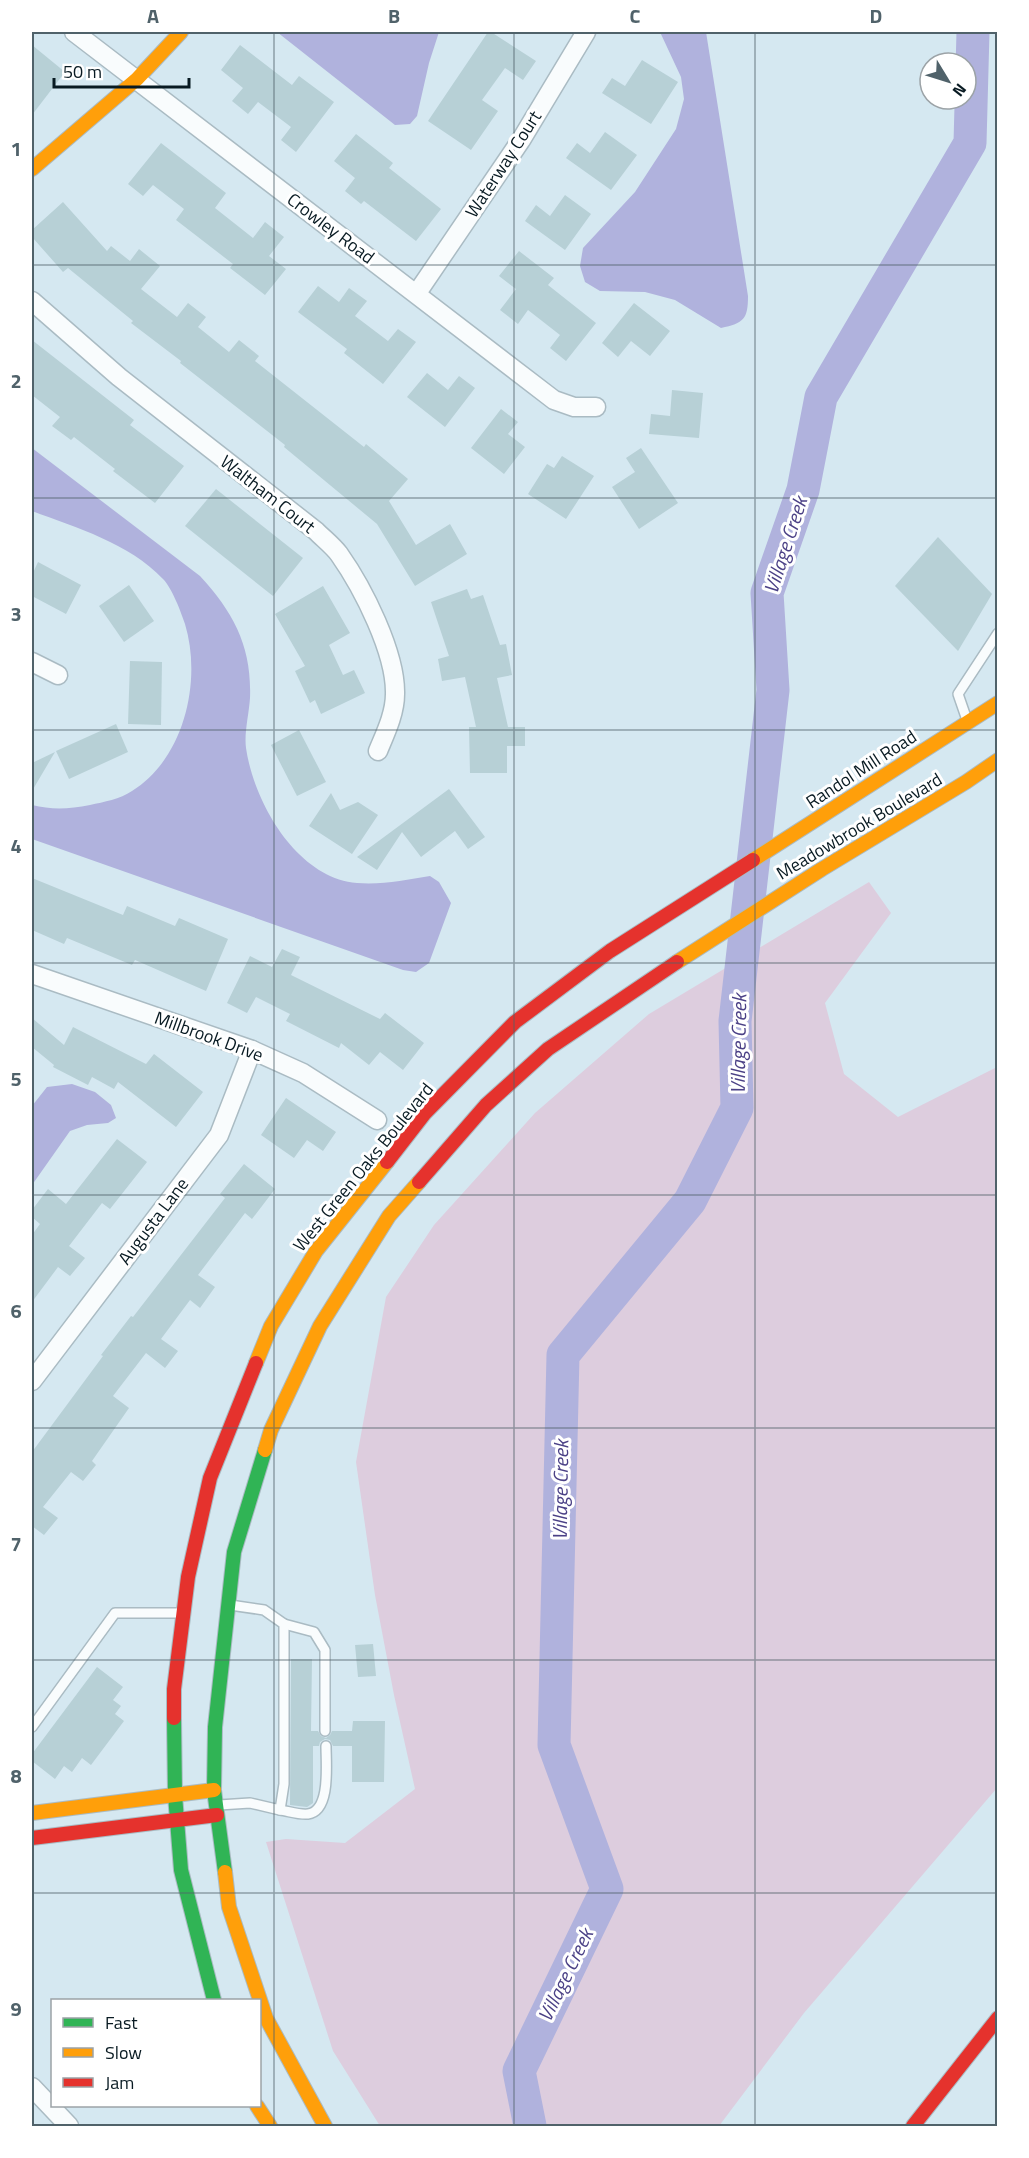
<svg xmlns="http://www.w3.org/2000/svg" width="1029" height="2158" font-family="'Titillium Web',sans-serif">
<rect width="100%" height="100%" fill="#d5e8f1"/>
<polygon fill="#ddcdde" points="869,882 891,913 825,1003 844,1074 898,1117 997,1067 997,1788 804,2013 719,2126 380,2126 333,2051 266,1842 286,1839 345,1843 415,1789 394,1695 375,1595 356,1462 386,1297 434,1225 535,1113 649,1014"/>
<g fill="#b0b2dd">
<polygon points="277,32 439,32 429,63 417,116 410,124 395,125"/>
<path d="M660,32H706L748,296C748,319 744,323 721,328L675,300L645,292L600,291L585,282L580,266L583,248L635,192L676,129L684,99L681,77Z"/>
<path d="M32,448L200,576C234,613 252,647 250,698C249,714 244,733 246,748C254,803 297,878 357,883C382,885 406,880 430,876L439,882L451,903L429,963L416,972L403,970L32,839V805C52,810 69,809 90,805C104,802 120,799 132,791C185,758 202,680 185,624C181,612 172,588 163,579C129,543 77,528 32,511Z"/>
<polygon points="72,1084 95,1092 111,1105 116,1118 108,1123 87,1125 70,1131 32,1185 32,1106 47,1087"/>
</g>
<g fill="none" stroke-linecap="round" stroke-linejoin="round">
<polyline stroke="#b0b2dd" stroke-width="33" points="530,2126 519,2071 607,1889 554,1745 563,1355 690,1201 737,1108 735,1021 773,690 767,593 803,490 821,397 970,143 973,32"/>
</g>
<g fill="#b7d0d6">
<polygon points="488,32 491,32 536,61 523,80 505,68 482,100 498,111 471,150 428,121"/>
<polygon points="32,45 65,72 32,115"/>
<polygon points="240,45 292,85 299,76 334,102 296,152 281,140 291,127 258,102 248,114 232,101 243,88 221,70"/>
<polygon points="642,60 678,82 651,124 602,93 612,78 625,86"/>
<polygon points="605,132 637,155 611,190 566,158 577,143 590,153"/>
<polygon points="356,134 393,163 389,168 441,209 416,241 364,201 361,204 345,191 355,178 334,161"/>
<polygon points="161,143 226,193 215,208 253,238 265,222 284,237 269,256 286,269 265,295 230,268 233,264 176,220 184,209 153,185 143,196 128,184"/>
<polygon points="565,195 591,214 565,250 525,221 536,205 550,216"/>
<polygon points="63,202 107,251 111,246 130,261 139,249 160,266 141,289 177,317 188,303 206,317 198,327 229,352 239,340 259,356 255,361 364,447 366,444 408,479 389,501 416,545 450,524 467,554 415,586 377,524 284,447 285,445 180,363 181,361 131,323 133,321 68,268 63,272 32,237 32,230"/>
<polygon points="519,251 554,278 548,285 596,323 566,361 550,348 560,335 528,310 518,324 500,310 516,289 499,276"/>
<polygon points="318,286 339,302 349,288 367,301 355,316 388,341 398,329 416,342 383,384 344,353 347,349 298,312"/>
<polygon points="634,303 670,331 650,356 631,341 618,357 602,343"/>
<polygon points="32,340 134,420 130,425 184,466 155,503 113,471 115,469 74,437 71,440 52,426 60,417 32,395"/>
<polygon points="427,373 448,390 459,376 475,388 445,427 407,397"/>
<polygon points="672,390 703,393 699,438 649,434 651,414 670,416"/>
<polygon points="501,409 518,422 508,434 525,447 504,474 471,448"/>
<polygon points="641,448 678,503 639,529 612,487 635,472 626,458"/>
<polygon points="562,456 594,476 566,519 528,494 547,464 554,468"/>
<polygon points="216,489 303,558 273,596 185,526"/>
<polygon points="938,537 992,594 958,651 895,586"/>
<polygon points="38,562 81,585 66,614 32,596 32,575"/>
<polygon points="129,585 154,621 124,642 99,606"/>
<polygon points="323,586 350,633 329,645 343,675 354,670 365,693 321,714 315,700 310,703 295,671 305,666 275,614"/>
<polygon points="467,589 471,599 483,595 500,645 506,644 512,675 497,678 508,727 525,727 525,746 507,746 507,773 470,773 469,727 476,727 465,677 442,681 438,659 449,656 431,602"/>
<polygon points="130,661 162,662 161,725 128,724"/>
<polygon points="116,724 128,752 69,779 56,751"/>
<polygon points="299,730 326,782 297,796 271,745"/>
<polygon points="55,752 32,791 32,763"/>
<polygon points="449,789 485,837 468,849 455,831 421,857 402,832 377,870 357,857"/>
<polygon points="331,793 340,810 358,802 378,815 352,854 309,826"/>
<polygon points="32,878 123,915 127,906 175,926 179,918 228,939 206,991 135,960 132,965 67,938 64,944 32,930"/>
<polygon points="282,949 300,957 291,975 380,1019 385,1013 424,1043 403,1070 380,1052 369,1065 341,1043 339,1048 286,1021 290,1014 256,997 247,1013 227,1003 250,956 272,967"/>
<polygon points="32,1018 64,1045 73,1027 146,1064 154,1054 203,1092 176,1127 118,1082 114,1089 92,1077 88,1085 53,1067 54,1065 32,1047"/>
<polygon points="286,1098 336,1132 323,1151 307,1140 294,1158 261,1135"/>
<polygon points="117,1139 147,1162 110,1209 102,1203 69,1246 85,1258 70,1276 58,1267 32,1302 32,1235 40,1224 32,1217 32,1210 48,1189 66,1204"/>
<polygon points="244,1164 275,1189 252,1219 245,1213 198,1275 215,1287 200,1308 190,1300 161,1339 178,1351 165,1368 146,1353 113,1396 129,1408 92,1461 96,1465 83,1481 71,1472 43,1507 58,1518 44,1535 32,1526 32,1452 103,1356 101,1355 131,1316 133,1317 225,1198 220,1194"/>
<polygon points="373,1644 376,1676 358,1677 355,1645"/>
<polygon points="291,1659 312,1659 311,1731 318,1731 321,1736 326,1738 330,1735 332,1731 352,1731 353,1721 385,1721 384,1782 352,1782 352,1746 333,1746 330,1740 325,1739 320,1742 319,1746 313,1746 313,1803 307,1807 290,1805"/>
<polygon points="97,1667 123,1687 113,1700 121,1706 115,1714 124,1721 91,1765 82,1758 72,1772 64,1766 55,1779 32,1761 32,1754"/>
</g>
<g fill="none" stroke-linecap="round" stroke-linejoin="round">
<defs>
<g id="lane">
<polyline points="967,720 958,694 998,633"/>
<polyline points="284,1624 314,1632 325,1650 325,1731"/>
<polyline points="32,1727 115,1613 181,1613"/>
<polyline points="219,1805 250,1803 280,1810 284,1784 284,1624 264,1610 230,1605"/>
<path d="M280,1810C288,1811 299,1815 308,1814C331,1811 326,1764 326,1746"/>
</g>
<g id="street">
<polyline points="74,32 554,400 574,407 596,407"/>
<polyline points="417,293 521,140 586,32"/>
<path d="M32,301L119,377L316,531C324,539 333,546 339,554C363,588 396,653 395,694C395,714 385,734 378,751"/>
<polyline points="32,662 58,675"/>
<polyline points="32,974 252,1050 303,1073 377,1120"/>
<polyline points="32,1381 219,1135 252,1050"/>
<polyline points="32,2087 69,2126"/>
</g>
<g id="fast">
<polyline points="174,1718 175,1795 181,1870 214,2000"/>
<polyline points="225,1872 214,1790 215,1727 234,1552 265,1450"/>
</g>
<g id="slow">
<polyline points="32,169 137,79 181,32"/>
<polyline points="753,860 998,703"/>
<polyline points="677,962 822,869 966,782 998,760"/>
<polyline points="256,1363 271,1326 316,1251 387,1162"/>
<polyline points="265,1450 271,1430 320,1326 389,1216 419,1182"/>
<polyline points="32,1813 214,1790"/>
<polyline points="225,1872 229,1907 266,2018 325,2126"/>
<polyline points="257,2106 270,2126"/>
</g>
<g id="jam">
<polyline points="387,1162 425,1113 515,1022 610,951 753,860"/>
<polyline points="419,1182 486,1105 548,1049 677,962"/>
<polyline points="174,1718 174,1689 188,1577 210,1478 256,1363"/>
<polyline points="32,1838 217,1815"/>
<polyline points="913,2126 998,2018"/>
</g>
</defs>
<use href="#lane" stroke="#aabbc3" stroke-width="12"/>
<use href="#street" stroke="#aabbc3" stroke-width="21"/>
<use href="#fast" stroke="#aabbc3" stroke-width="16"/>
<use href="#slow" stroke="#aabbc3" stroke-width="16"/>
<use href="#jam" stroke="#aabbc3" stroke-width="16"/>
<use href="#lane" stroke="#f9fcfd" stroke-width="9"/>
<use href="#street" stroke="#f9fcfd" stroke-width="18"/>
<use href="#fast" stroke="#30b455" stroke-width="14"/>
<use href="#slow" stroke="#ff9f0a" stroke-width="14"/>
<use href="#jam" stroke="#e5322d" stroke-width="14"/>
</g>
<path fill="none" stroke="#50626a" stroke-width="1.5" stroke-opacity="0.55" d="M274,32V2126M514,32V2126M755,32V2126M32,265H998M32,498H998M32,730H998M32,963H998M32,1195H998M32,1428H998M32,1660H998M32,1893H998"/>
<g text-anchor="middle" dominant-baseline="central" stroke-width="6" stroke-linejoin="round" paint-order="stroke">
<g font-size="18" fill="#081a22" stroke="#fff">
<text transform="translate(503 164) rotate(-57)">Waterway Court</text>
<text transform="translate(331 228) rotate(37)">Crowley Road</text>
<text transform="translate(268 494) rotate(38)">Waltham Court</text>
<text transform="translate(861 769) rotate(-33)">Randol Mill Road</text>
<text transform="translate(859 826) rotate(-31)">Meadowbrook Boulevard</text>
<text transform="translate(209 1036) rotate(20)">Millbrook Drive</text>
<text transform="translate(363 1167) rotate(-51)">West Green Oaks Boulevard</text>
<text transform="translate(153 1221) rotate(-53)">Augusta Lane</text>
</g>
<g font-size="20" font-style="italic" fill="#4b4186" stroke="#fff">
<text transform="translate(785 545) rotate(-72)">Village Creek</text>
<text transform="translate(738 1044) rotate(-89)">Village Creek</text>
<text transform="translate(560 1490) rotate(-89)">Village Creek</text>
<text transform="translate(565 1975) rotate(-64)">Village Creek</text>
</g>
</g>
<rect width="1029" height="2158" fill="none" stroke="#ffffff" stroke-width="66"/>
<rect x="51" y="1999" width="210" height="108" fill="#ffffff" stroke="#9ca3a7" stroke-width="1.5"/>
<rect x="63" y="2018" width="30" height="9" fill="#30b455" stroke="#9ca3a7" stroke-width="1.5"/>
<text x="105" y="2029" font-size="18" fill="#081a22">Fast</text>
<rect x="63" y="2048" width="30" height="9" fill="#ff9f0a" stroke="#9ca3a7" stroke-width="1.5"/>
<text x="105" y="2059" font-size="18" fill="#081a22">Slow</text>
<rect x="63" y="2078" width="30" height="9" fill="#e5322d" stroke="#9ca3a7" stroke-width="1.5"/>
<text x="105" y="2089" font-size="18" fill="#081a22">Jam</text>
<g transform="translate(948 81) rotate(128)"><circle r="28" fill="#ffffff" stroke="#9ca3a7" stroke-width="1.5"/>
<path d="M0-4.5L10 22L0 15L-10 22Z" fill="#50626a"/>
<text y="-9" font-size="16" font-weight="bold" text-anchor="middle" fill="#081a22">N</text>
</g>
<path d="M54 78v9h135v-9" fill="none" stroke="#081a22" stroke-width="3"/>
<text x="63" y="78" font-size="18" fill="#081a22" stroke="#ffffff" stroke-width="4.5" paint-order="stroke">50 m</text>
<rect x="33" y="33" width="963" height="2092" fill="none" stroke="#50626a" stroke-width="2"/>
<g font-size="20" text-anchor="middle" font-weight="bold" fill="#50626a">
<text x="153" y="23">A</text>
<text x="394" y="23">B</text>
<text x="635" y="23">C</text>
<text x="876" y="23">D</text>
<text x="16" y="156">1</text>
<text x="16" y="388">2</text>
<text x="16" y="621">3</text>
<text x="16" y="853">4</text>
<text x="16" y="1086">5</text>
<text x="16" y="1318">6</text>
<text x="16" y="1551">7</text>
<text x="16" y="1783">8</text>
<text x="16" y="2016">9</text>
</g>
</svg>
